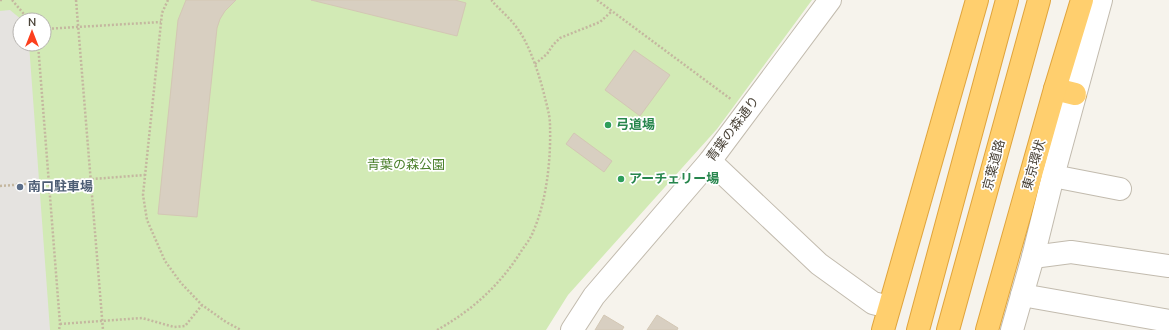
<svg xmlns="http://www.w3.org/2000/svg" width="1169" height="330" font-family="'Nunito Sans','Noto Sans JP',sans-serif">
<rect width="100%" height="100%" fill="#f6f3ec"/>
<path fill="#d2eab5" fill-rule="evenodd" d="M0,0H812L717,129L568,295L546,330H0ZM20,20H44V44H20Z"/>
<polygon fill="#e5e3e0" points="10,10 22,20 20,20 20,44 29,44 50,330 0,330 0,11"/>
<g fill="#d8cfc1" stroke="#d3c7b4">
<polygon points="186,0 236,0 225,11 220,19 217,28 197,217 158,214 178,20"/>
<polygon points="311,0 455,0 466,3 457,36"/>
<polygon points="634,50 670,75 640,116 605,90"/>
<polygon points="574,133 612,161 604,172 566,144"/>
<polygon points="604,315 624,327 622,330 595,330"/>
<polygon points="657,315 678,328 677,330 647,330"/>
</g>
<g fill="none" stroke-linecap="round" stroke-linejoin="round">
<defs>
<g id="minor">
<polyline points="710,161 819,264 873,303 889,307"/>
<polyline points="1053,176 1120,189"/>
<polyline points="1033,257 1071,252 1169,266"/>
<polyline points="1022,295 1169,321"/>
<polyline points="572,330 594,296 710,161 830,0"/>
<polyline points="1012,330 1033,257 1053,176 1101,0"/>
</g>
<g id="highway">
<polyline points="1055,89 1075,94"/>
<polyline points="883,330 977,0"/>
<polyline points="918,330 1007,0"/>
<polyline points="948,330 1039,0"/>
<polyline points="987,330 1055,89 1082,0"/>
</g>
</defs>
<use href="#minor" stroke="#c2bbae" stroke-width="24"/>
<use href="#highway" stroke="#e0a43c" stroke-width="24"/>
<g stroke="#c4b79f" stroke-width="2.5" stroke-dasharray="2 2" stroke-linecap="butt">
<polyline points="0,0 2,0"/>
<polyline points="12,0 29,20"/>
<polyline points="76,0 103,330"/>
<polyline points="168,0 162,13 143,195 147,220 165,261 181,283 202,305 226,322 241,330"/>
<polyline points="597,0 732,100"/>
<polyline points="44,29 161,22"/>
<polyline points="38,44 60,324 59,330"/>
<polyline points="535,64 547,54 553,45 560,38 600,22 612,11"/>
<polyline points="0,186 145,175"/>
<polyline points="60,324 142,318 174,327 185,326 202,305"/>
<path d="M437,330C473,310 501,284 522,250C526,244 531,238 533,232C547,200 551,159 550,125C550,116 547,106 545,98C540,77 530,45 517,28C510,18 500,10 492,1V0"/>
</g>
<use href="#minor" stroke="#fff" stroke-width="22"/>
<use href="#highway" stroke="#ffcf6e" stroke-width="22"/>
</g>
<g fill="#2e9e5b" stroke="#fff" stroke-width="1.5">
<circle cx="608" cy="125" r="4"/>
<circle cx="621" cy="179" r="4"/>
</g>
<circle fill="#5c6f8a" stroke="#fff" stroke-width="1.5" cx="20" cy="187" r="4"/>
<g text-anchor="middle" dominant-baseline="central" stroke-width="3.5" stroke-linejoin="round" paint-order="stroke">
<g font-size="13" font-weight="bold" fill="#27864d" stroke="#fff" text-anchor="start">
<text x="616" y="125">弓道場</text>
<text x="629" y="179">アーチェリー場</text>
</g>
<g font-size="13" fill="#4b4439" stroke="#fff">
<text transform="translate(733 129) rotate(-53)">青葉の森通り</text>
<text transform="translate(994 165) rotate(-75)">京葉道路</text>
<text transform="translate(1034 165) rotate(-74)">東京環状</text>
</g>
<g font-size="13" fill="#4a7f2a" stroke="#fff">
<text x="406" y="165">青葉の森公園</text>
</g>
<g font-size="13" font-weight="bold" fill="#4e5e75" stroke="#fff" text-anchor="start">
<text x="28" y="187">南口駐車場</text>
</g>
</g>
<g transform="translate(32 32)"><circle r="19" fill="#ffffff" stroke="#b7b4b0"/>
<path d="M0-3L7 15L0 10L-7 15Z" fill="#fc3f1d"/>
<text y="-6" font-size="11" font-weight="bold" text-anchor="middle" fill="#4b4439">N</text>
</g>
</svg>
